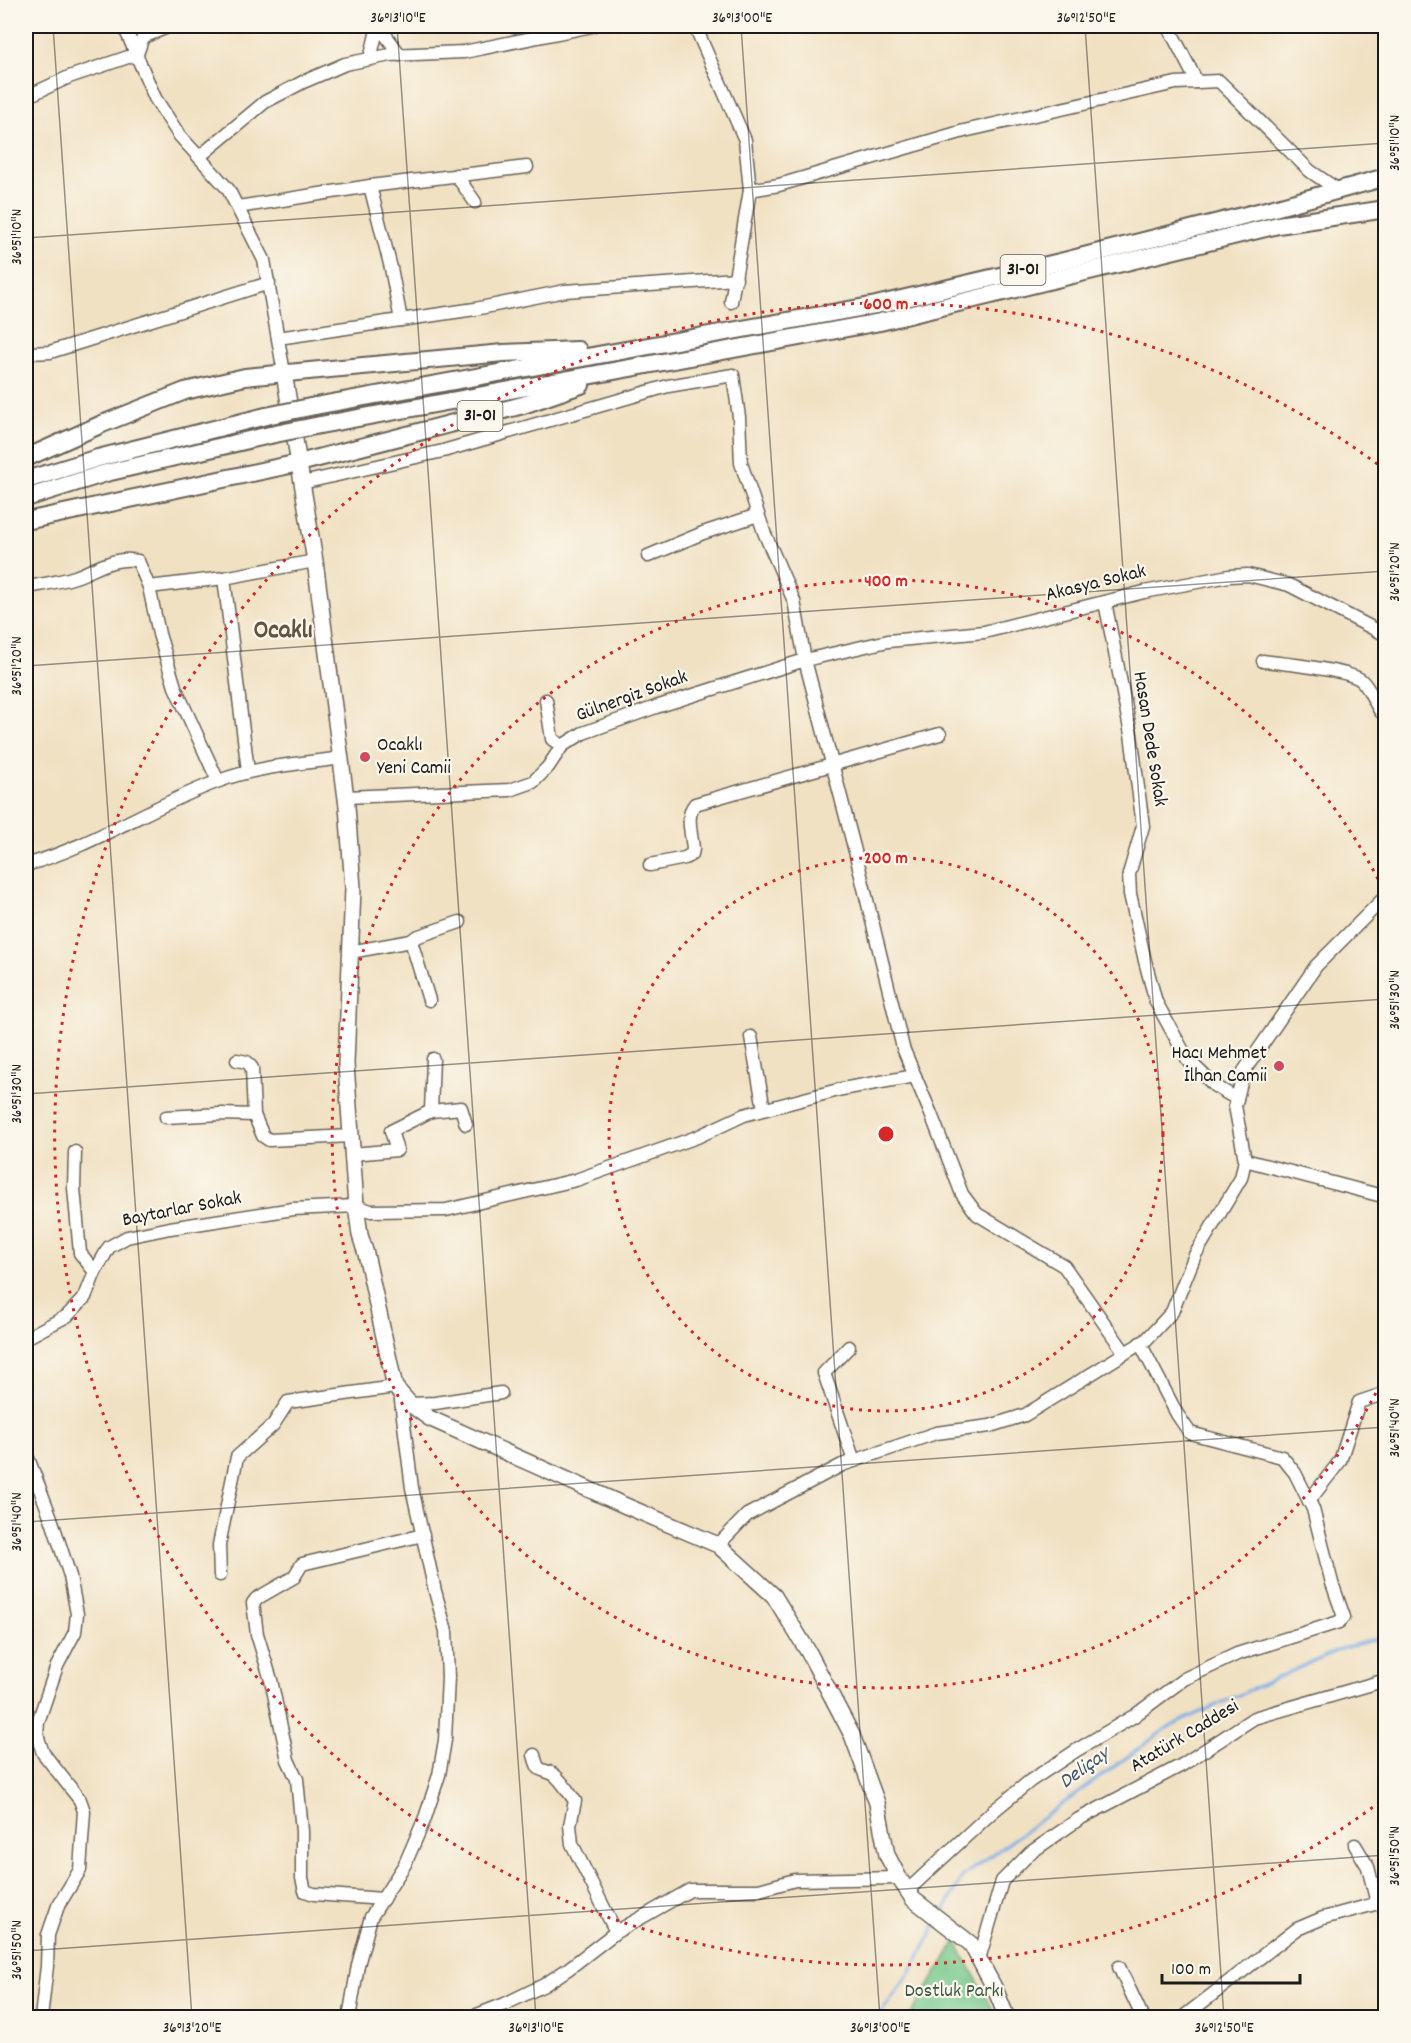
<svg xmlns="http://www.w3.org/2000/svg" width="1411" height="2043" font-family="Dekko,sans-serif">
<rect width="100%" height="100%" fill="#fbf7ec"/>
<filter id="ink" filterUnits="userSpaceOnUse"><feTurbulence type="fractalNoise" baseFrequency=".0167" numOctaves="2"/><feDisplacementMap in="SourceGraphic" scale="12" xChannelSelector="R" yChannelSelector="G"/><feConvolveMatrix kernelMatrix="1 2 1 2 8 2 1 2 1" color-interpolation-filters="sRGB"/></filter>
<filter id="wash" filterUnits="userSpaceOnUse"><feTurbulence type="fractalNoise" baseFrequency=".008" numOctaves="4" result="noise"/><feDisplacementMap in="SourceGraphic" scale="24" xChannelSelector="R" yChannelSelector="G"/><feGaussianBlur stdDeviation="1.35" result="paint"/><feColorMatrix in="noise" values="0 0 0 0 0 0 0 0 0 0 0 0 0 0 0 0 0 1.4 0 .05"/><feComposite in="paint" operator="in"/></filter>
<g filter="url(#wash)">
<rect width="100%" height="100%" fill="#f1e1c3"/>
<polygon fill="#76c88b" stroke="#497254" stroke-width="1.5" points="956,1941 993,2010 987,2017 909,2018"/>
<g fill="none" stroke-linecap="round" stroke-linejoin="round">
<g stroke="#7aade6" stroke-width="3">
<polyline points="942,1915 963,1876 1170,1726 1341,1649 1386,1636"/>
<polyline points="877,2018 910,1973 937,1923"/>
</g>
</g>
</g>
<g filter="url(#ink)">
<g fill="none" stroke-linecap="round" stroke-linejoin="round">
<defs>
<g id="minor">
<polyline points="124,26 155,98 179,135 228,189 264,260 284,373"/>
<polyline points="379,26 400,55"/>
<polyline points="695,26 745,140 750,190 731,302"/>
<polyline points="1168,26 1197,82"/>
<polyline points="370,59 378,26"/>
<polyline points="26,97 69,77 137,54 143,37 170,26"/>
<polyline points="199,157 265,102 303,82 345,64 390,55 464,52 592,26"/>
<polyline points="456,175 475,202"/>
<polyline points="370,186 391,268 401,320"/>
<polyline points="750,190 779,185 964,131 1176,83 1219,81 1310,171 1338,190"/>
<polyline points="238,207 370,186 527,167"/>
<polyline points="278,338 475,309 565,291 736,279"/>
<polyline points="26,351 30,353 50,352 269,283"/>
<polyline points="302,483 443,451 668,386 733,375 739,417 741,463 764,532 794,601 805,660 856,855 903,1048 931,1114 962,1194 977,1214 1064,1266 1125,1353"/>
<polyline points="648,556 703,533 758,515"/>
<polyline points="224,578 248,771"/>
<polyline points="149,587 224,578 315,561"/>
<path d="M26,591L28,587C43,584 60,582 75,577C95,570 116,555 138,561L149,587L159,634L175,687L218,781"/>
<polyline points="1105,602 1131,734 1143,826 1129,874 1130,894 1145,961 1156,1002 1188,1060 1215,1086 1237,1099"/>
<path d="M1263,661C1281,663 1349,670 1361,680C1370,688 1374,702 1381,712L1386,714"/>
<polyline points="546,700 552,739 562,746"/>
<polyline points="346,797 510,790 533,782 548,767 562,746 583,733 656,707 805,660 888,641 984,632 1144,592 1229,576 1248,575 1289,585 1386,635"/>
<path d="M26,865C93,846 153,805 219,781C258,766 300,764 341,758"/>
<path d="M650,865L685,858L692,854L693,849C692,835 685,815 695,804L940,734"/>
<polyline points="411,941 429,1000"/>
<polyline points="350,952 411,941 416,937 460,922"/>
<polyline points="751,1037 764,1109"/>
<polyline points="237,1060 247,1062 252,1068 254,1115 263,1136 269,1140 351,1136"/>
<polyline points="431,1111 461,1108 466,1124"/>
<polyline points="166,1117 221,1114 254,1115"/>
<polyline points="75,1152 74,1188 80,1253 95,1272"/>
<polyline points="353,1154 397,1150 391,1131 431,1111 433,1059"/>
<polyline points="1245,1160 1386,1197"/>
<polyline points="26,1338 67,1316 85,1297 95,1272 109,1247 127,1237 170,1228 293,1209 356,1206 371,1211 446,1210 576,1180 697,1137 744,1115 842,1089 915,1076"/>
<polyline points="849,1347 824,1373 854,1461"/>
<polyline points="410,1404 435,1403 501,1393"/>
<polyline points="26,1453 51,1518 70,1576 77,1614 75,1632 57,1666 38,1722 37,1735 43,1753 80,1800 84,1811 80,1870 58,1906 48,1935 47,1966 41,2018"/>
<polyline points="1309,1501 1340,1461 1359,1402 1386,1393"/>
<polyline points="718,1545 747,1515 842,1465 936,1433 990,1426 1025,1415 1146,1340 1172,1312 1195,1255 1241,1178 1245,1160 1235,1106 1244,1071 1316,966 1386,896"/>
<polyline points="220,1575 219,1545 237,1457 273,1425 288,1402 395,1387"/>
<path d="M534,1755C539,1774 539,1767 553,1774C561,1779 569,1793 575,1801L570,1825L572,1844L616,1932"/>
<polyline points="1355,1845 1368,1867 1377,1903"/>
<polyline points="907,1891 991,1813 1030,1781 1077,1750 1134,1716 1184,1679 1237,1654 1339,1622 1344,1617 1332,1583 1313,1509 1295,1473 1282,1457 1190,1433 1177,1414 1140,1343"/>
<polyline points="383,1899 314,1894 305,1891 302,1878 302,1831 297,1779 288,1760 271,1680 257,1634 253,1603 256,1599 294,1577 302,1564 423,1535"/>
<polyline points="979,1959 1002,1881 1030,1853 1079,1819 1182,1765 1254,1718 1386,1680"/>
<polyline points="1119,1967 1143,2018"/>
<polyline points="349,2018 358,1965 371,1917 405,1864 425,1818 439,1775 445,1740 448,1677 446,1631 435,1591 412,1488 400,1393"/>
<polyline points="469,2018 505,2004 544,1985 568,1969 616,1932 690,1890 759,1890 795,1880 899,1878"/>
<polyline points="1182,2018 1297,1929 1323,1918 1386,1901"/>
</g>
<polyline id="major" points="284,373 315,561 347,806 353,888 346,1064 356,1206 360,1235 366,1254 395,1387 410,1404 429,1418 626,1506 718,1545 774,1596 809,1653 852,1735 877,1803 887,1855 899,1878 913,1899 971,1944 996,1991 1007,2018"/>
<g id="highway">
<polyline points="315,406 876,305 1064,261 1274,208 1386,177"/>
<polyline points="320,425 880,322 1278,225 1386,209"/>
<polyline points="26,458 102,424 185,391 245,377 503,353 578,350"/>
<polyline points="26,480 98,458 266,416"/>
<polyline points="26,498 106,473 270,435"/>
<polyline points="26,521 299,463 523,405 581,385"/>
</g>
</defs>
<use href="#minor" stroke="#676156" stroke-width="15"/>
<use href="#major" stroke="#676156" stroke-width="18"/>
<use href="#highway" stroke="#676156" stroke-width="20"/>
<use href="#minor" stroke="#fff" stroke-width="12"/>
<use href="#major" stroke="#fff" stroke-width="15"/>
<use href="#highway" stroke="#fff" stroke-width="16"/>
<defs>
<g id="highway-bridge">
<polyline points="266,416 315,406"/>
<polyline points="270,435 320,425"/>
</g>
</defs>
<use href="#highway-bridge" stroke="#676156" stroke-width="20" stroke-linecap="butt"/>
<use href="#highway-bridge" stroke="#fff" stroke-width="16"/>
</g>
</g>
<path fill="none" stroke="#1c1c1c" stroke-width="1.5" stroke-opacity="0.45" d="M53,26L192,2018M397,26L536,2018M741,26L880,2018M1085,26L1224,2018M26,238L1386,143M26,666L1386,571M26,1094L1386,999M26,1522L1386,1427M26,1951L1386,1855"/>
<g fill="none" stroke="#d62828" stroke-width="3" stroke-dasharray="3 6">
<circle cx="886" cy="1134" r="277"/>
<path d="M1384 1377A554 554 0 1 1 1384 891"/>
<path d="M1380 1802A831 831 0 1 1 1380 466"/>
</g>
<g fill="#d1495b" stroke="#fbf7ec" stroke-width="2">
<circle cx="365" cy="757" r="6"/>
<circle cx="1279" cy="1066" r="6"/>
</g>
<g text-anchor="middle" dominant-baseline="central" stroke-width="4.5" stroke-linejoin="round" paint-order="stroke">
<g fill="#fbf7ec" stroke="#5f5e5a" stroke-width="1.5">
<rect x="1000.5" y="255" width="45" height="30" rx="4.5"/>
<rect x="457.5" y="401" width="45" height="30" rx="4.5"/>
</g>
<g font-size="18" font-weight="bold" fill="#1c1c1c">
<text x="1023" y="270">31-01</text>
<text x="480" y="416">31-01</text>
</g>
<g font-size="20" fill="#1c1c1c" stroke="#fbf7ec">
<text transform="translate(1096 584) rotate(-14)">Akasya Sokak</text>
<text transform="translate(632 697) rotate(-20)">Gülnergiz Sokak</text>
<text transform="translate(1149 739) rotate(81)">Hasan Dede Sokak</text>
<text transform="translate(182 1210) rotate(-11)">Baytarlar Sokak</text>
<text transform="translate(1185 1737) rotate(-31)">Atatürk Caddesi</text>
</g>
<g font-size="20" fill="#1c1c1c" stroke="#fbf7ec" text-anchor="start">
<text x="377" y="746">Ocaklı<tspan x="377" dy="23">Yeni Camii</tspan></text>
<text x="1267" y="1054" text-anchor="end">Hacı Mehmet<tspan x="1267" dy="23">İlhan Camii</tspan></text>
</g>
<g font-size="20" fill="#3c5843" stroke="#fbf7ec">
<text x="954" y="1992">Dostluk Parkı</text>
</g>
<g font-size="21" font-style="italic" fill="#42566d" stroke="#fbf7ec">
<text transform="translate(1085 1769) rotate(-36)">Deliçay</text>
</g>
<g font-size="26" font-weight="bold" fill="#635340" stroke="#fbf7ec">
<text x="283" y="631">Ocaklı</text>
</g>
</g>
<circle cx="886" cy="1134" r="9" fill="#d62828" stroke="#fbf7ec" stroke-width="3"/>
<g font-size="18" text-anchor="middle" font-weight="bold" fill="#d62828" stroke="#fbf7ec" stroke-width="4.5" stroke-linejoin="round" paint-order="stroke">
<text x="886" y="309">600 m</text>
<text x="886" y="586">400 m</text>
<text x="886" y="863">200 m</text>
</g>
<rect width="1411" height="2043" fill="none" stroke="#fbf7ec" stroke-width="66"/>
<path d="M1162 1974v9h138v-9" fill="none" stroke="#1c1c1c" stroke-width="3"/>
<text x="1171" y="1974" font-size="18" fill="#1c1c1c" stroke="#fbf7ec" stroke-width="4.5" paint-order="stroke">100 m</text>
<rect x="33" y="33" width="1345" height="1977" fill="none" stroke="#1c1c1c" stroke-width="2"/>
<g font-size="15" text-anchor="middle" fill="#1c1c1c">
<text x="398" y="22">36°13'10"E</text>
<text x="742" y="22">36°13'00"E</text>
<text x="1086" y="22">36°12'50"E</text>
<text transform="translate(1394 143) rotate(-90)" y="5">36°51'10"N</text>
<text transform="translate(16 237) rotate(-90)" y="5">36°51'10"N</text>
<text transform="translate(1394 572) rotate(-90)" y="5">36°51'20"N</text>
<text transform="translate(16 666) rotate(-90)" y="5">36°51'20"N</text>
<text transform="translate(1394 1000) rotate(-90)" y="5">36°51'30"N</text>
<text transform="translate(16 1094) rotate(-90)" y="5">36°51'30"N</text>
<text transform="translate(1394 1428) rotate(-90)" y="5">36°51'40"N</text>
<text transform="translate(16 1522) rotate(-90)" y="5">36°51'40"N</text>
<text transform="translate(1394 1856) rotate(-90)" y="5">36°51'50"N</text>
<text transform="translate(16 1950) rotate(-90)" y="5">36°51'50"N</text>
<text x="192" y="2032">36°13'20"E</text>
<text x="536" y="2032">36°13'10"E</text>
<text x="880" y="2032">36°13'00"E</text>
<text x="1224" y="2032">36°12'50"E</text>
</g>
</svg>
